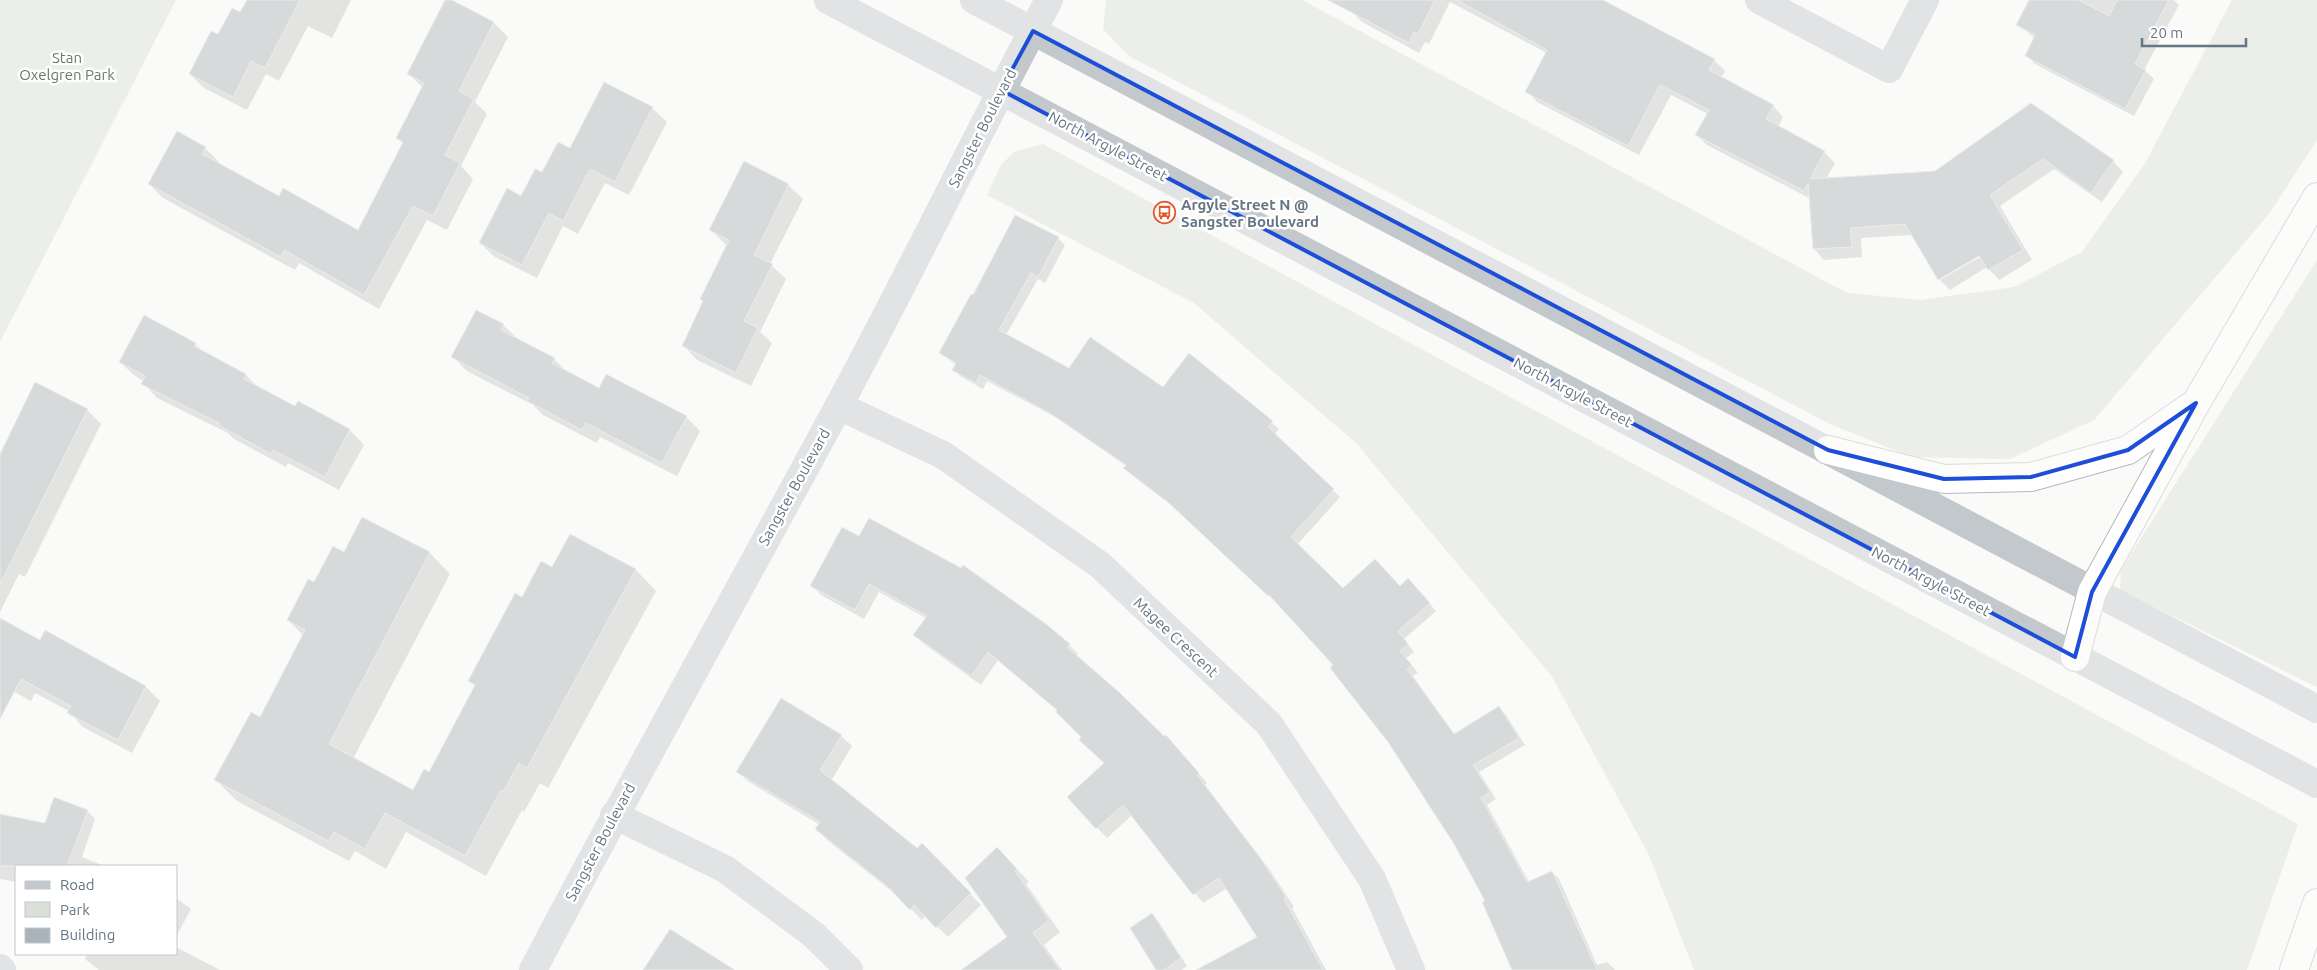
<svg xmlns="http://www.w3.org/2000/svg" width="2317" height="970" font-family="Ubuntu,sans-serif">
<rect width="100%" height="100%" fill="#fafaf8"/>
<g fill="#dadfd7">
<polygon points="0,0 176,0 0,342"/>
<polygon points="1106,0 1302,0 1847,293 1921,300 2014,287 2082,252 2144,165 2232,0 2317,0 2317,140 2269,214 2094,420 2010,459 1912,457 1830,424 1129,56 1103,29"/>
<polygon points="1043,144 2298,824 2247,970 1694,970 1649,855 1551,675 1356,443 1194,303 987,195 1001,165 1014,152"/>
<polygon points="2317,260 2317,687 2120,590 2121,570"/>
</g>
<g fill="#0003" fill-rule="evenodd">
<polygon points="248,0 351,0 332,38 308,26 279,81 266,74 247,110 204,88 190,74 219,36 241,14"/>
<polygon points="446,0 494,23 508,37 475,102 487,114 461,166 473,179 447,230 427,220 379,309 299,263 295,270 163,198 149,184 205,148 219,162 218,164 280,197 359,231 403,143 397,138 423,88 409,74"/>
<path d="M1357,0H1601L1714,60L1725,71L1721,78L1773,106L1783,117L1778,127L1824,152L1835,163L1826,179L1935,172L2031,105L2113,161L2123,172L2102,202L2054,169L2000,206L2032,260L1999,280L1987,267L1950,290L1939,279L1912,235L1861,238L1862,257L1824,260L1814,249L1811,199L1707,145L1697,135L1708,114L1671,95L1639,155L1537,102L1527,91L1547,53L1450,2L1429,44L1425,42L1419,53L1362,22L1351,11ZM1984,251L1985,254L1940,280V277Z"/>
<polygon points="2031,0 2174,0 2179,5 2144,70 2154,79 2134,116 2035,64 2026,55 2035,38 2018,25"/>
<polygon points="652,108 667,122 629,195 605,183 578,234 563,226 537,278 495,257 480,243 543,174 571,150"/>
<polygon points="788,185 803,199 770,264 786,279 760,332 772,343 751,386 697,360 683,345 727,246 711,230"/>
<polygon points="1058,238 1065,245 1045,283 1038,279 1006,335 1069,370 1163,388 1189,354 1279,429 1274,435 1340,497 1297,545 1343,590 1415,587 1436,611 1404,639 1414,652 1406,658 1418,673 1413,676 1455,735 1499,708 1506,715 1525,745 1479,772 1496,799 1487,805 1529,882 1552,872 1559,879 1597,965 1607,962 1615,970 1515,970 1486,902 1455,843 1389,741 1335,665 1276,601 1178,510 1132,475 1125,468 1126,466 1057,418 987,381 983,389 960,376 953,370 956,365 941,353 974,297"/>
<polygon points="503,325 518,339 554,359 568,373 599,389 686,417 700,431 677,476 600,437 597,443 543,415 533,405 467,371 452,356"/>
<polygon points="195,344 204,353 246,375 258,387 296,407 298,403 350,430 364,445 339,490 288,463 286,467 234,439 228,433 157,398 143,383 144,381 135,376 120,362"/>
<polygon points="87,410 101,424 25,577 19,574 0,612 0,457"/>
<polygon points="843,529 1069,645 1078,654 1076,657 1175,746 1207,783 1205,785 1270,870 1294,907 1292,908 1326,970 1200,970 1259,938 1227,888 1203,903 1132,815 1107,838 1069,798 1105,763 1058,711 998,660 981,685 924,644 915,635 926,618 879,592 864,619 821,595 812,586"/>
<polygon points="571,535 636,570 656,591 548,788 540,783 524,812 522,810 486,876 406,832 386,869 355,851 349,861 237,801 216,780 260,719 303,635 288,620 315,584 345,554 430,553 450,574 353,759 413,792 430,774 476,687 470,681 522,599 553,569"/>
<polygon points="0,620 41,641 46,632 146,687 160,701 132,753 83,727 69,712 69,711 35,693 31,701 0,684"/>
<polygon points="841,736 852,746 831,781 918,849 922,845 981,905 948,937 926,915 922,920 899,897 827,840 817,829 820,825 749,782 738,772"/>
<polygon points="87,811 95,819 82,857 104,866 16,866 16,882 0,879 0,815 46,824"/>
<polygon points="1009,861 1029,882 1026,884 1060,932 1044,945 1062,970 968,970 1009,938"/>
<polygon points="176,898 191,909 176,937"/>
<polygon points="1152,915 1159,922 1187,966 1181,970 1157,970"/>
<polygon points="176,947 220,970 99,970 85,959 87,954 176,954"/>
</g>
<g fill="#aab3b9" stroke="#dcdcda">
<polygon points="247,0 300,0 265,68 251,61 233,97 189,74 211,31 218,34 232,8 240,12"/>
<polygon points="445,0 452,0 494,22 459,91 474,99 445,155 460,163 433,216 413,206 364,295 284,250 281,257 148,184 177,131 206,147 202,154 279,196 283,188 358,230 403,142 396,138 424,83 407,74"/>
<polygon points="1328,0 1435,0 1418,34 1414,32 1409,43"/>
<polygon points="1457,0 1603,0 1715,59 1709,70 1774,105 1766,119 1825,151 1810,179 1935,171 2031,103 2114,160 2091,193 2043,159 1990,195 2023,250 1988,270 1979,256 1938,280 1905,224 1850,228 1852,247 1813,249 1808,183 1804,191 1695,135 1709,110 1660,85 1628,146 1525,92 1547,50"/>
<polygon points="2029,0 2079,0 2109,16 2117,0 2169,0 2135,64 2146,70 2125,109 2025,56 2035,35 2016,25"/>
<polygon points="604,82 653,107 615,182 590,169 563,221 549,213 522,265 479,243 507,188 521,196 535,169 542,172 558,142 570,148"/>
<polygon points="744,161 789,184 754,255 773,264 744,321 758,328 736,373 682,346 703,301 700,299 729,240 709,230"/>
<polygon points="1015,215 1059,237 1038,277 1031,273 999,330 1069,368 1090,337 1163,387 1189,353 1273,421 1268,427 1334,489 1291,537 1343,588 1375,559 1400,586 1408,578 1430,603 1398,631 1408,644 1400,651 1412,665 1407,669 1454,734 1499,706 1519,738 1473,765 1490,792 1481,798 1527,882 1552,871 1597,970 1512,970 1482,902 1485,901 1454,844 1388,742 1330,668 1333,665 1269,595 1268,596 1170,504 1123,468 1126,465 1048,412 980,375 976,383 952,370 956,363 939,353 971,294 973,295"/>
<polygon points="476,310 504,324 501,330 555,358 552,363 599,388 606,374 687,416 662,463 586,423 582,430 527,401 529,398 451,357"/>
<polygon points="144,315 196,343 194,346 246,374 244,379 295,406 298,401 350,429 325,477 273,450 271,454 218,425 219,423 141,384 145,376 119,362"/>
<polygon points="35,382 88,409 0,584 0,454"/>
<polygon points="362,517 430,552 329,744 413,790 424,769 429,772 475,685 468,681 515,593 522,597 541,561 552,567 570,534 636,569 527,768 519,763 503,792 501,790 465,856 385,813 365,849 334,832 328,841 214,780 251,712 260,717 305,630 287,620 308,579 314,582 333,546 344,552"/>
<polygon points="869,518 961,568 963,565 1046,624 1070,644 1067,647 1120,693 1164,736 1166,735 1199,773 1197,775 1261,859 1286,897 1284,899 1323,970 1196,970 1257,937 1219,878 1193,895 1123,805 1096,829 1067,797 1104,763 1079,740 1081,737 1056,712 1057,710 988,652 971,676 913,635 927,616 869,584 855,610 810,586 842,527 859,536"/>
<polygon points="0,618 40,640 45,630 146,686 118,740 67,713 71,706 21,679 0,719"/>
<polygon points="781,698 842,735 820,770 917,848 922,843 971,893 936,928 914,905 910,910 888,887 815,829 820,822 736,772"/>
<polygon points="54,797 88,810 67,866 0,866 0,814 45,823"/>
<polygon points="997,847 1017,869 1015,871 1049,920 1033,933 1060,970 961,970 1007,937 965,878"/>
<polygon points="1152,913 1181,958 1164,970 1156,970 1130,928"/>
<polygon points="670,929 735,970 643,970"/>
</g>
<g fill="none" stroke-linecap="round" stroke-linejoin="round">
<defs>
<g id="highway">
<polyline points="1828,450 1944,479 2031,477 2128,450 2190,407"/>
<polyline points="2075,657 2092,592 2196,403 2317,197"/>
<polyline points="2294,970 2317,903"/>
</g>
</defs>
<use href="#highway" stroke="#b4b9bd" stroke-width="30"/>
<g stroke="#c3c8cc" stroke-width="28">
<polyline points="828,0 2317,784"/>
<polyline points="974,0 2317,709"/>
<polyline points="1759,0 1889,69 1925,0"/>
<polyline points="839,406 943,455 1100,565 1269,724 1372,879 1411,970"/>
<polyline points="614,815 725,869 814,935 849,970"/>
<polyline points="0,968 2,970"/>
<path d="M533,970C632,781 737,595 838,407C911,272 977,134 1049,0"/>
</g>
<use href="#highway" stroke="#fff" stroke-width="28"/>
</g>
<path d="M0 0H2317V970H0ZM1033,31L1828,450L1944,479L2031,477L2128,450L2196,403L2092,592L2075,657L1001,90Z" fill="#fafaf8" fill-opacity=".55" fill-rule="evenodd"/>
<path fill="none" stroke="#1d4ed8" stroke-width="4" stroke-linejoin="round" d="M1033,31L1828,450L1944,479L2031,477L2128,450L2196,403L2092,592L2075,657L1001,90Z"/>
<defs>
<symbol id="bus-ring" viewBox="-11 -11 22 22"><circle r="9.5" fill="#fff" stroke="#e4572e" stroke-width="1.5"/><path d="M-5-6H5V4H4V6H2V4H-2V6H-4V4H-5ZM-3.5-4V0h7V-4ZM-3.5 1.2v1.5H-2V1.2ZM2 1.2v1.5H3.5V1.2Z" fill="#e4572e"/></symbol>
</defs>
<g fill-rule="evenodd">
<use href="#bus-ring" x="1152" y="200" width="25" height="25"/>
</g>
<g text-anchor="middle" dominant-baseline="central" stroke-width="5" stroke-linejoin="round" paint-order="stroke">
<g font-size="15" fill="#687a64" stroke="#fff">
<text x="67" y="57">Stan<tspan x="67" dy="17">Oxelgren Park</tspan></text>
</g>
<g font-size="15" fill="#657683" stroke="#fff">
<text transform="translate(982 128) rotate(-63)">Sangster Boulevard</text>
<text transform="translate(1108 146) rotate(28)">North Argyle Street</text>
<text transform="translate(1573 392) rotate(28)">North Argyle Street</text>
<text transform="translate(794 487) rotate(-61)">Sangster Boulevard</text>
<text transform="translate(1931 581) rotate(28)">North Argyle Street</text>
<text transform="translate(1176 637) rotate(43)">Magee Crescent</text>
<text transform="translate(600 842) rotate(-62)">Sangster Boulevard</text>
</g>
<g font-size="15" font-weight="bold" fill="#657683" stroke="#fff" text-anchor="start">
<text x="1181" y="204">Argyle Street N @<tspan x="1181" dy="17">Sangster Boulevard</tspan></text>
</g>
</g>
<rect x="15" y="865" width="162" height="90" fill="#ffffff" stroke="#c1c8cd"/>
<rect x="25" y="881" width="25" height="8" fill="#c3c8cc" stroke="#c1c8cd"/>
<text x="60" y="890" font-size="15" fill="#657683">Road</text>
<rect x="25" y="902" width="25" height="15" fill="#dadfd7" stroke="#c1c8cd"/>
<text x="60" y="915" font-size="15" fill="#657683">Park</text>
<rect x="25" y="928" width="25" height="15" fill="#aab3b9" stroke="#c1c8cd"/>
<text x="60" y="940" font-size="15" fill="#657683">Building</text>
<path d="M2142 38v8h104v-8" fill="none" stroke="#657683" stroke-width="2.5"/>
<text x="2150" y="38" font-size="15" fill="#657683" stroke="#ffffff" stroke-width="4" paint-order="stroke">20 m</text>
</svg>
